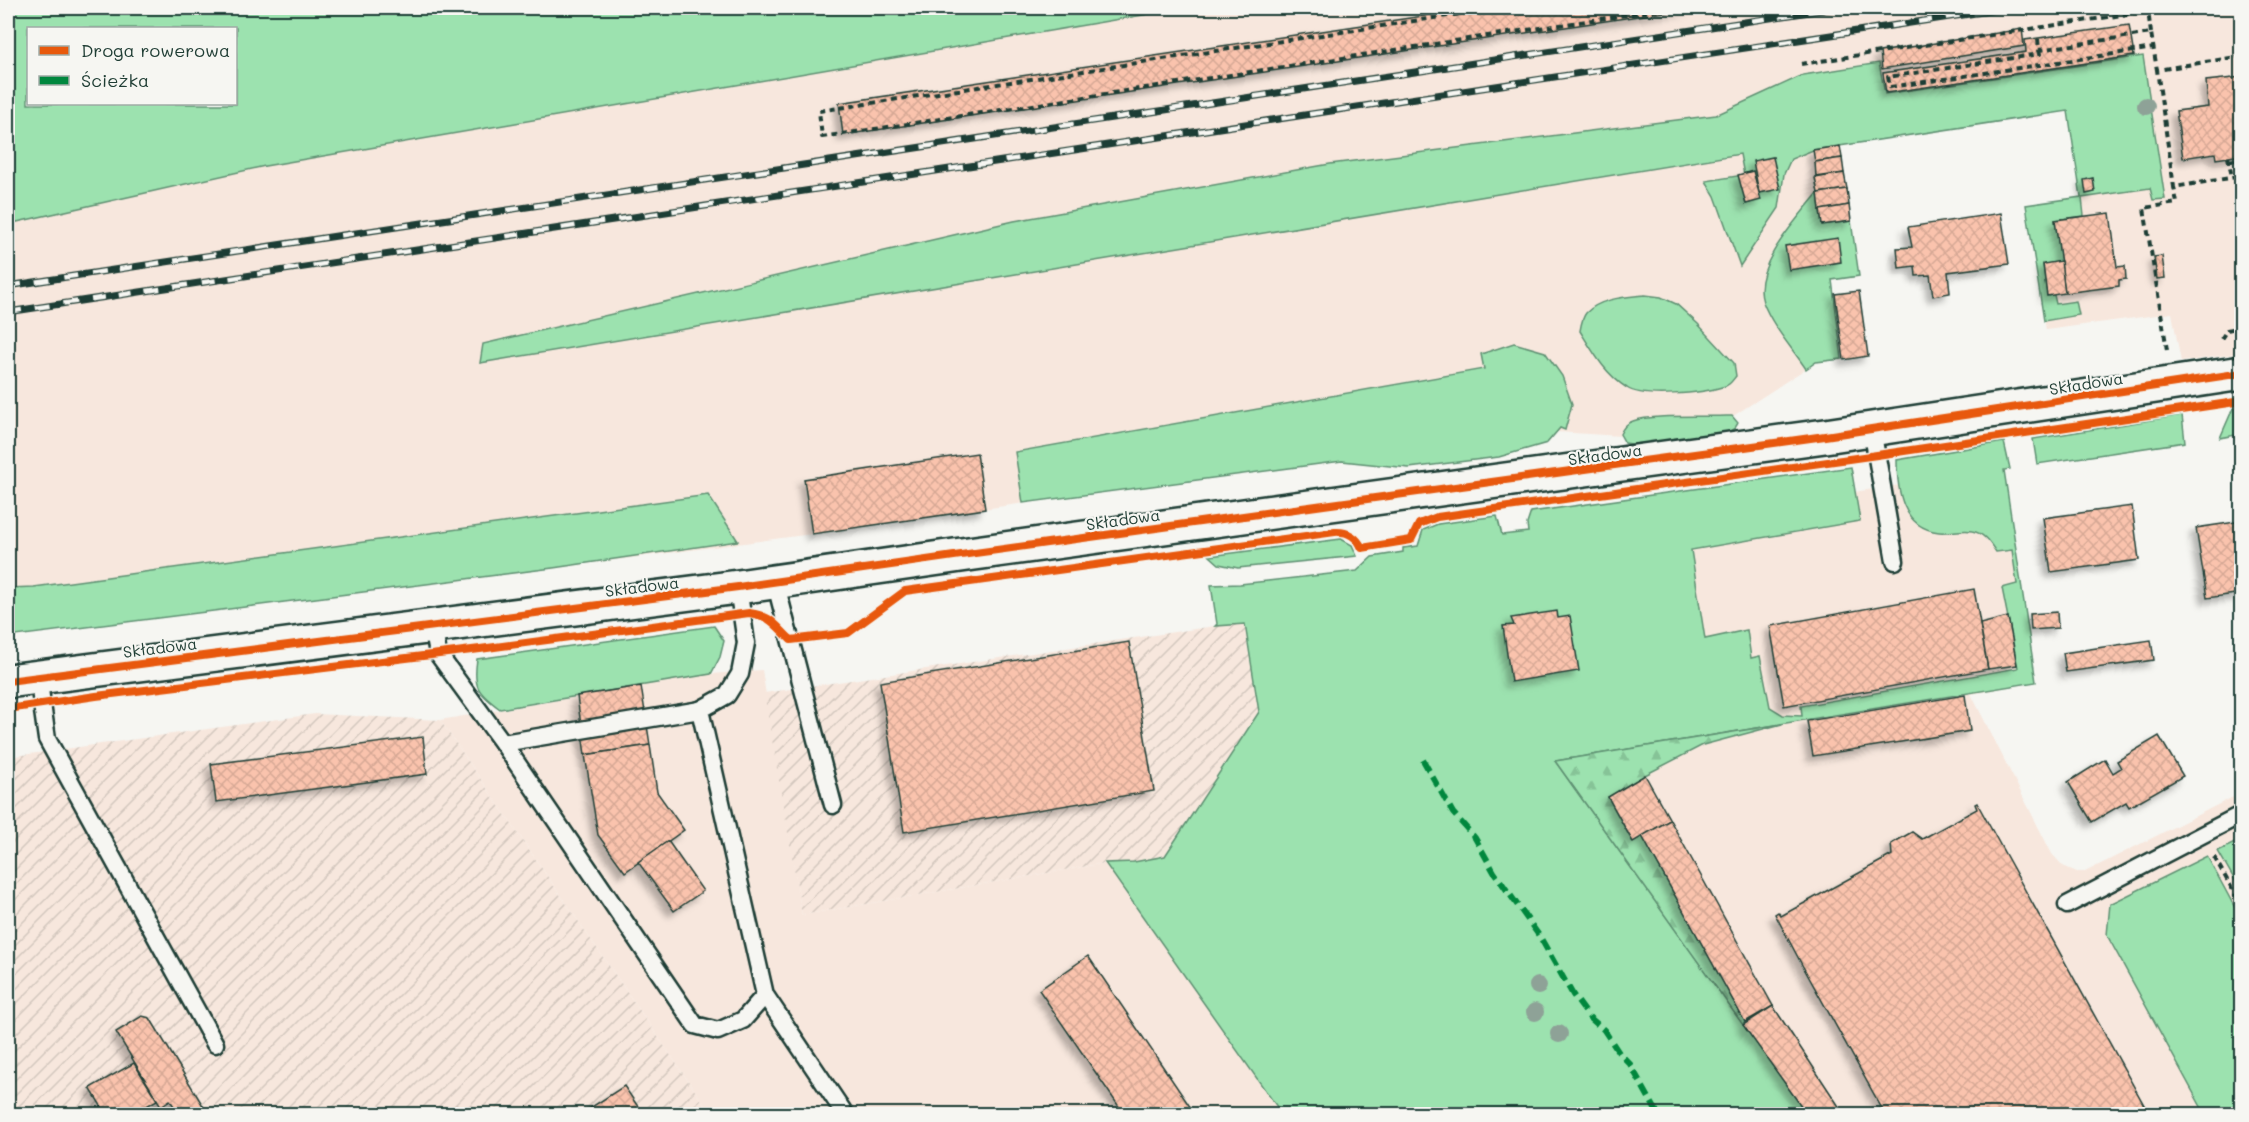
<svg xmlns="http://www.w3.org/2000/svg" width="2249" height="1122" font-family="Mali,sans-serif">
<defs>
<pattern id="industrial-furrows" width="10" height="10" patternUnits="userSpaceOnUse" patternTransform="scale(1.5)"><rect width="10" height="10" fill="#f7e7dd"/><path d="M-1 1l2-2M0 10L10 0M9 11l2-2" fill="none" stroke="#d3c7be"/></pattern>
<pattern id="forest-firs" width="22" height="20" patternUnits="userSpaceOnUse" patternTransform="scale(1.5)"><rect width="22" height="20" fill="#9ce2af"/><path d="M5 1l3.5 6h-7zM16 11l3.5 6h-7z" fill="#86c397"/></pattern>
<pattern id="building-cross-hatch" width="8" height="8" patternUnits="userSpaceOnUse" patternTransform="scale(1.5)"><rect width="8" height="8" fill="#fac3ad"/><path d="M0 0l8 8M0 8l8-8" fill="none" stroke="#d6a895"/></pattern>
<filter id="shadow"><feDropShadow dx="-5.5" dy="5.5" stdDeviation="3" flood-color="#0004"/></filter>
</defs>
<rect width="100%" height="100%" fill="#f6f6f2"/>
<filter id="ink" filterUnits="userSpaceOnUse"><feTurbulence type="fractalNoise" baseFrequency=".0167" numOctaves="2"/><feDisplacementMap in="SourceGraphic" scale="12" xChannelSelector="R" yChannelSelector="G"/><feConvolveMatrix kernelMatrix="1 2 1 2 8 2 1 2 1" color-interpolation-filters="sRGB"/></filter>
<g filter="url(#ink)">
<g fill="#f7e7dd" fill-rule="evenodd">
<path d="M8,8H2241V353L2181,362L2172,313L2046,330L2026,205L2081,197L2068,111L1841,146L1859,276L1832,280L1842,359L1816,362L1710,431L1637,437L1524,430L812,534L470,579L8,636ZM28,28H236V104H28Z"/>
<polygon points="2004,469 2036,682 1971,694 2052,854 2063,866 2077,872 2085,872 2241,793 2241,1114 1807,1114 1555,761 1649,746 1664,521"/>
<polygon points="762,670 802,915 1105,863 1282,1114 711,1114 440,720 711,674"/>
</g>
<g fill="url(#industrial-furrows)">
<polygon points="1245,624 1259,712 1165,856 1134,862 1105,863 802,915 764,693 1215,626"/>
<polygon points="315,714 440,720 711,1114 8,1114 8,757"/>
</g>
<g fill="#9ce2af" stroke="#5e9072" stroke-width="1.5" fill-rule="evenodd">
<path d="M8,8H1184L265,166L8,224ZM28,28H236V104H28Z"/>
<polygon points="2143,56 2165,199 2153,200 2150,188 2082,198 2084,216 2055,220 2061,261 2043,265 2047,296 2054,295 2056,304 2076,301 2079,315 2044,321 2026,205 2081,197 2068,111 1813,150 1791,159 1784,174 1779,208 1740,266 1715,196 1706,181 1744,175 1740,154 480,363 483,344 1014,221 1330,164 1716,115 1803,75 1879,63 1885,94"/>
<path d="M1818,193L1822,225L1851,221L1859,276L1832,280L1842,359L1816,362L1806,369C1792,348 1772,326 1763,302C1751,267 1797,219 1818,193Z"/>
<path d="M1645,295L1661,297L1676,304L1698,324L1734,363L1736,376C1732,381 1729,386 1722,387C1703,393 1643,399 1627,388C1605,374 1593,352 1580,331C1581,325 1582,318 1586,313C1600,298 1626,297 1645,295Z"/>
<polygon points="1514,343 1545,352 1562,376 1572,404 1565,430 1560,428 1547,443 1499,457 1409,468 1342,461 1023,503 1015,452 1484,369 1481,354"/>
<polygon points="2241,405 2241,434 2220,438 2234,406"/>
<polygon points="2182,415 2185,442 2037,464 2033,439"/>
<path d="M1726,416H1732L1738,423L1735,428L1727,433L1638,445L1625,443L1620,434C1623,428 1626,423 1633,421C1651,414 1705,417 1726,416Z"/>
<path d="M2004,442L2010,469L2004,470L2036,682L1555,761L1807,1114H1282L1105,863L1134,862L1165,856L1259,712L1245,624L1215,626L1217,624L1211,585L1240,584L1357,571L1372,557L1403,552V548L1418,546L1423,530L1438,524L1497,516L1502,535L1528,532L1527,524L1531,512L1851,467L1860,521L1691,550L1705,639L1747,630L1751,658L1760,656L1770,707L1783,715L1802,716L1801,706L2018,668L2002,588L2017,584L2012,550L1996,552C1990,543 1984,533 1972,531C1962,529 1950,533 1939,532C1902,528 1897,490 1897,460Z"/>
<polygon points="708,495 738,541 553,568 8,637 8,588 34,587"/>
<polygon points="1341,539 1352,545 1357,556 1238,568 1219,564 1210,556"/>
<path d="M714,626L724,641L720,657L711,674L500,709C477,692 473,687 477,659Z"/>
<polygon points="2241,840 2241,858 2240,859 2241,882 2237,884 2218,851"/>
<polygon points="2207,856 2241,919 2241,1011 2236,1015 2241,1026 2241,1114 2205,1114 2107,935 2110,904"/>
</g>
<polygon fill="url(#forest-firs)" stroke="#5e9072" stroke-width="1.5" points="1782,724 1703,745 1645,775 1608,797 1632,841 1642,836 1745,1022 1743,1025 1555,761"/>
<g fill="url(#building-cross-hatch)" stroke="#1f3d34" stroke-width="1.5" filter="url(#shadow)">
<polygon points="1477,8 1692,8 843,135 839,103"/>
<polygon points="2129,25 2134,56 1886,93 1883,73 2026,52 2025,40"/>
<polygon points="2022,29 2024,46 1882,69 1880,52"/>
<polygon points="2242,77 2242,155 2216,159 2215,153 2183,158 2176,111 2208,107 2206,81"/>
<polygon points="1840,146 1842,158 1815,162 1813,150"/>
<polygon points="1773,157 1780,189 1759,193 1753,161"/>
<polygon points="1842,158 1844,173 1816,177 1815,162"/>
<polygon points="1753,171 1761,200 1746,204 1738,175"/>
<polygon points="1844,173 1847,189 1818,193 1815,178"/>
<polygon points="2093,178 2095,192 2086,194 2084,180"/>
<polygon points="1847,189 1849,205 1820,210 1818,193"/>
<polygon points="1849,205 1851,221 1822,225 1820,210"/>
<polygon points="2001,213 2009,264 1948,272 1950,293 1933,296 1930,275 1916,276 1915,266 1899,268 1897,248 1912,247 1908,227"/>
<polygon points="2110,213 2117,267 2125,266 2126,279 2119,280 2119,286 2065,293 2055,220"/>
<polygon points="1838,238 1841,262 1789,270 1785,246"/>
<polygon points="2162,256 2165,278 2157,279 2154,257"/>
<polygon points="2061,261 2065,293 2047,296 2043,264"/>
<polygon points="1859,291 1868,356 1844,360 1835,294"/>
<polygon points="977,453 985,509 812,534 804,479"/>
<polygon points="2132,506 2139,560 2051,572 2043,518"/>
<polygon points="2242,521 2242,593 2207,598 2196,528"/>
<polygon points="1974,589 1988,669 1784,706 1770,626"/>
<polygon points="1557,611 1558,618 1570,616 1579,671 1511,682 1503,626 1514,625 1511,618"/>
<polygon points="2057,612 2058,628 2031,630 2030,614"/>
<polygon points="2008,617 2017,665 1988,669 1980,624"/>
<polygon points="2151,640 2154,660 2066,672 2063,653"/>
<polygon points="1129,642 1154,791 904,832 880,682"/>
<polygon points="641,686 650,745 585,755 577,696"/>
<polygon points="1965,695 1970,731 1813,756 1807,721"/>
<polygon points="2159,736 2183,776 2129,807 2126,802 2092,822 2068,782 2105,759 2113,773 2121,768 2117,761"/>
<polygon points="423,737 427,774 216,802 211,764"/>
<polygon points="650,745 657,792 684,830 625,872 598,835 585,755"/>
<polygon points="1645,775 1670,820 1633,842 1608,797"/>
<polygon points="1977,803 2004,852 2149,1114 1885,1114 1801,963 1775,914 1778,912 1781,916 1892,855 1891,844 1912,832 1922,839 1977,809 1975,804"/>
<polygon points="1670,820 1773,1006 1745,1022 1642,836"/>
<polygon points="668,841 703,891 674,911 638,862"/>
<polygon points="1088,956 1195,1114 1124,1114 1039,990"/>
<polygon points="1773,1006 1844,1114 1807,1114 1743,1025"/>
<polygon points="142,1016 150,1018 208,1114 179,1114 170,1100 161,1106 116,1032"/>
<polygon points="134,1063 157,1100 133,1114 106,1114 90,1088"/>
<polygon points="624,1086 643,1114 581,1114"/>
<polygon points="146,1106 151,1114 133,1114"/>
</g>
<g fill="none" stroke-linecap="round" stroke-linejoin="round">
<defs>
<g id="lane">
<polyline points="1872,429 1895,561"/>
<polyline points="775,581 833,805"/>
<polyline points="433,626 438,654 503,743 695,1025 718,1031 743,1020 765,995 700,710 727,695 740,674 746,643 738,587"/>
<polyline points="38,676 47,739 215,1044"/>
<polyline points="503,743 700,710"/>
<polyline points="2067,905 2242,814"/>
<polyline points="765,995 845,1114"/>
</g>
<polyline id="secondary" points="8,681 738,587 975,553 1825,436 2242,373"/>
</defs>
<use href="#lane" stroke="#1f3d34" stroke-width="21"/>
<use href="#secondary" stroke="#1f3d34" stroke-width="38"/>
<g stroke="#1f3d34" stroke-width="4" stroke-dasharray="6 4.5" stroke-linecap="butt">
<polyline points="1500,8 819,111 822,137 1672,8"/>
<polyline points="2148,11 2173,8"/>
<polyline points="2038,39 2039,50 2151,33 2157,70"/>
<polyline points="2039,50 2040,54 1888,77 1890,87 2154,48"/>
<polyline points="2242,56 2157,70 2174,187 2242,176"/>
<polyline points="1801,64 2148,11 2151,33"/>
<polyline points="2228,157 2232,177"/>
<polyline points="2229,161 2242,159"/>
<polyline points="2221,339 2227,330 2242,327"/>
<polyline points="2167,350 2144,208 2177,203 2174,187"/>
<polyline points="2214,857 2242,906"/>
</g>
<use href="#lane" stroke="#f6f6f2" stroke-width="16"/>
<use href="#secondary" stroke="#f6f6f2" stroke-width="33"/>
<defs>
<g id="rail">
<polyline points="8,286 1836,8"/>
<polyline points="8,312 2009,8"/>
</g>
</defs>
<use href="#rail" stroke="#1f3d34" stroke-width="7"/>
<use href="#rail" stroke="#f6f6f2" stroke-width="4.5" stroke-dasharray="14" stroke-linecap="butt"/>
<polyline stroke="#00873e" stroke-width="6" stroke-dasharray="12 6" stroke-linecap="butt" points="1423,760 1453,813 1475,838 1494,872 1540,937 1573,995 1589,1017 1604,1030 1619,1053 1630,1064 1658,1114"/>
<defs>
<g id="cycleway">
<polyline points="8,681 738,587 975,553 1825,436 2242,373"/>
<path d="M8,709L96,696L480,649L749,613C772,616 775,625 791,640L848,633L905,591L1335,532C1347,531 1357,537 1362,548L1411,540L1419,524L1437,517L1877,455L2242,401"/>
</g>
</defs>
<use href="#cycleway" stroke="#f6f6f2" stroke-width="11"/>
<use href="#cycleway" stroke="#e8590c" stroke-width="8"/>
</g>
<g fill="#8ea297">
<circle cx="2146" cy="106" r="9"/>
<circle cx="1538" cy="986" r="9"/>
<circle cx="1535" cy="1012" r="9"/>
<circle cx="1559" cy="1034" r="9"/>
</g>
</g>
<g text-anchor="middle" dominant-baseline="central" stroke-width="4.5" stroke-linejoin="round" paint-order="stroke">
<g font-size="16" fill="#1f3d34" stroke="#f6f6f2">
<text transform="translate(2086 383) rotate(-9)">Składowa</text>
<text transform="translate(1605 454) rotate(-8)">Składowa</text>
<text transform="translate(1123 519) rotate(-8)">Składowa</text>
<text transform="translate(642 586) rotate(-7)">Składowa</text>
<text transform="translate(160 647) rotate(-7)">Składowa</text>
</g>
</g>
<rect width="2249" height="1122" fill="none" stroke="#f6f6f2" stroke-width="30"/>
<rect x="15" y="15" width="2219" height="1092" fill="none" stroke="#1f3d34" stroke-width="2" filter="url(#ink)"/>
<rect x="27" y="27" width="210" height="78" fill="#f6f6f2" stroke="#a0aca6" stroke-width="1.5"/>
<rect x="39" y="46" width="30" height="9" fill="#e8590c" stroke="#a0aca6" stroke-width="1.5"/>
<text x="81" y="57" font-size="18" fill="#1f3d34">Droga rowerowa</text>
<rect x="39" y="76" width="30" height="9" fill="#00873e" stroke="#a0aca6" stroke-width="1.5"/>
<text x="81" y="87" font-size="18" fill="#1f3d34">Ścieżka</text>
</svg>
